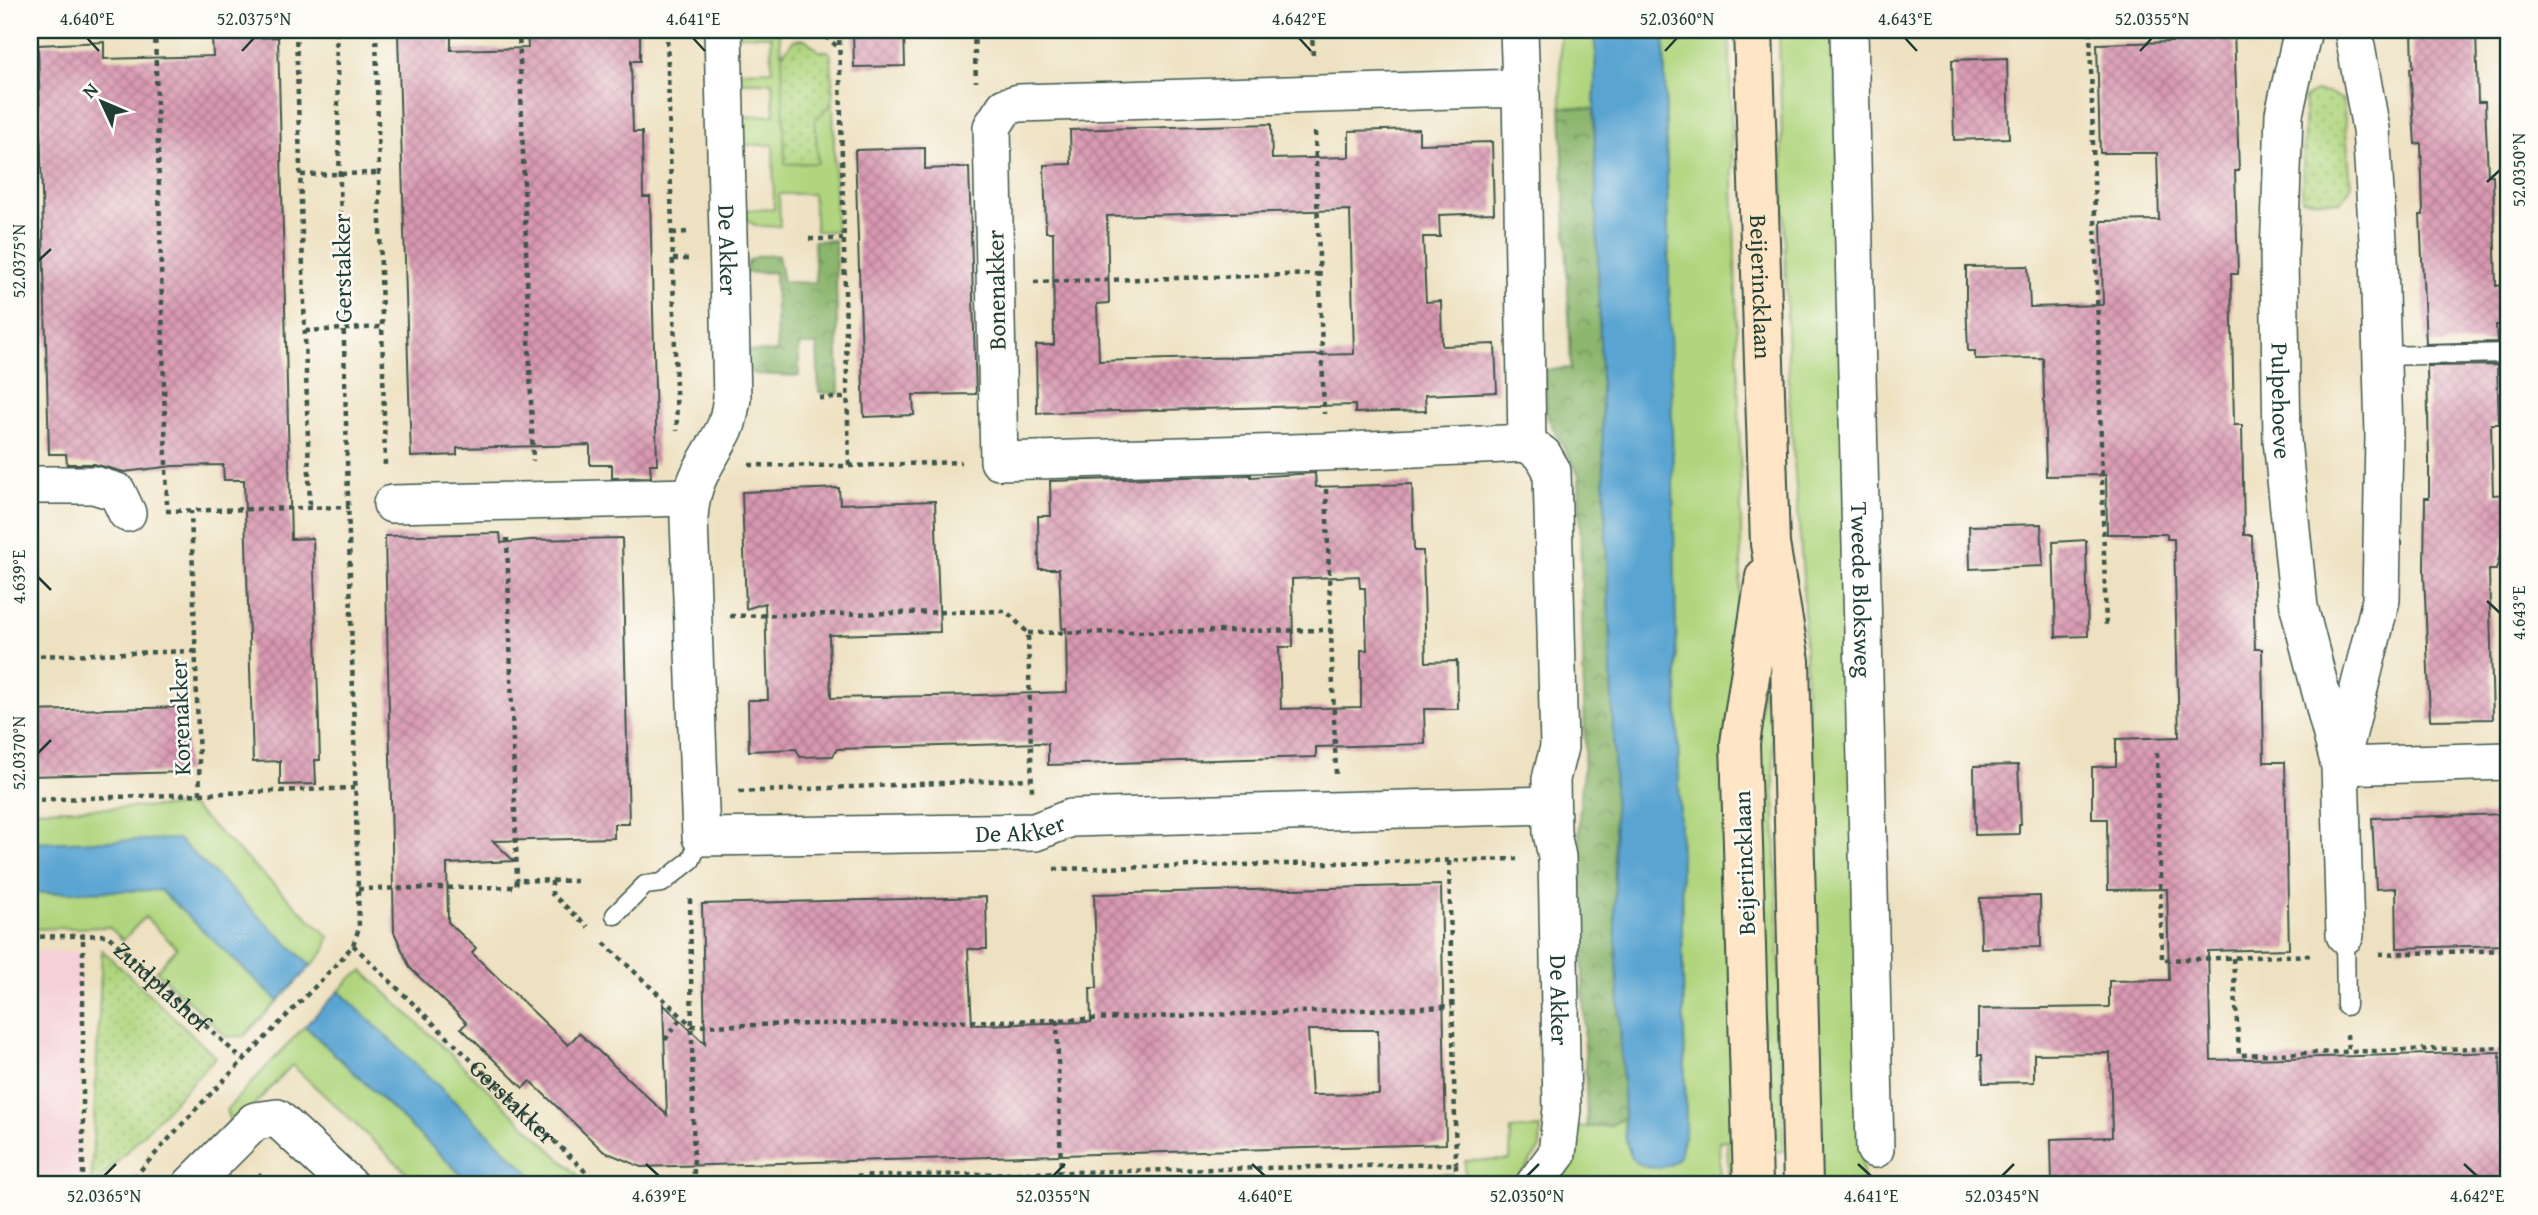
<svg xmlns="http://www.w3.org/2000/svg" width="2538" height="1215" font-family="'Gentium Book Plus',serif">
<defs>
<pattern id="forest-crowns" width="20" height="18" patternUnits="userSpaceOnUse" patternTransform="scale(1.75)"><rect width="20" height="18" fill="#8cb66d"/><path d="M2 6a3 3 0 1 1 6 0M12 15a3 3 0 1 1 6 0" fill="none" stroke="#72955a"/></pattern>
<pattern id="park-dots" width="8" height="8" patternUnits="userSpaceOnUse" patternTransform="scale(1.75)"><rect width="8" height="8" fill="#b0d57e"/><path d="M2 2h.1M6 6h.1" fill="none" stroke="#8fae68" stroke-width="1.8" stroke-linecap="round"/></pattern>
<pattern id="building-cross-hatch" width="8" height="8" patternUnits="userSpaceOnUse" patternTransform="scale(1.75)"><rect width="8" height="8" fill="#d998b1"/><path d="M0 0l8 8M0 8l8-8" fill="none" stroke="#af7d91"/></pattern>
</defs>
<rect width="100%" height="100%" fill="#fdfcf7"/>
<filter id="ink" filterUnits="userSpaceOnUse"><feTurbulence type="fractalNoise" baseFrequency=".0143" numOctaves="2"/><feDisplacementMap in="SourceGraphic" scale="14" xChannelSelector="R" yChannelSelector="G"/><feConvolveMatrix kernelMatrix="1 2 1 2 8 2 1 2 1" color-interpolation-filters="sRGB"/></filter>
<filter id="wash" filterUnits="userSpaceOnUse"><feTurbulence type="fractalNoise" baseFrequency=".00686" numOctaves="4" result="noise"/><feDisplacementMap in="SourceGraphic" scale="28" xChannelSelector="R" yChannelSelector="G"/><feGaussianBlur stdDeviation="1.57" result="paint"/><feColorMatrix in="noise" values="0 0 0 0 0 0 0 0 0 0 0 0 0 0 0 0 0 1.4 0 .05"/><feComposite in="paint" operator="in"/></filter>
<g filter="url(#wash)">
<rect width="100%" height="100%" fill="#eee1c1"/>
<polygon fill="#f5cfd9" points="30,952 80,952 79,1185 30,1185"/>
<g fill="#b0d57e" stroke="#688959" stroke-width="2">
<path d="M739,30H779L781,52L783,51L782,55L815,119L833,103L836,231H816L813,194H779L780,226C764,226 747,230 743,210L774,209L773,145H742L740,117L774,115L772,82H740V71L772,70L771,36L739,35Z"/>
<polygon points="1560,30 1593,30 1596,53 1594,109 1561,107"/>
<path d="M1664,30H1729L1741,487V570L1729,762L1740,1185H1729L1727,1140L1719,1141L1720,1185H1556L1575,1158V1128L1609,1126L1624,1118C1625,1139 1625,1158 1647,1167L1686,1126Z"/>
<polygon points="1779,30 1834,30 1863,1185 1820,1185 1803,577 1789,397"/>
<polygon points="1771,664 1784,1151 1767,1153 1756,788 1763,665"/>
<polygon points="191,806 329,937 324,952 311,966 178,840 30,843 30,810"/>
<polygon points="160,890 278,1001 244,1036 227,1037 156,971 177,948 145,917 123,940 109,927 30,929 30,893"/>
<polygon points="363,971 588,1185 542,1185 339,991 351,978"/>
<polygon points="305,1026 472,1185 420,1185 292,1065 239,1121 230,1122 226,1110"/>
<polygon points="1541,1128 1540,1148 1513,1185 1465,1185 1465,1161 1510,1160 1511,1129"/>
<polygon points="1451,1174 1451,1185 1001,1185"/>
</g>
<g fill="url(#forest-crowns)" stroke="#567a50" stroke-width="2">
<polygon points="1561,107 1594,109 1602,418 1614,757 1615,916 1624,1118 1609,1126 1587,1127 1579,820 1585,747 1579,475 1547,417 1545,370 1571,368"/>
<polygon points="835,240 839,394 819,392 817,345 799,345 799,376 753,374 746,366 747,351 777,352 775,272 744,273 749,261 758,256 778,255 783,282 816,283 814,241"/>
</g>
<g fill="url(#park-dots)" stroke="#688959" stroke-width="2">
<polygon points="805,39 819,51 828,51 831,55 833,103 815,120 818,163 785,164 782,55 794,40"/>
<polygon points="2314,91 2332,94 2343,100 2351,183 2350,189 2340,202 2302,199 2305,98"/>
<polygon points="102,950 216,1057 95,1185 91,1185"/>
</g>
<g fill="#5aa4d2" stroke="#3c7083" stroke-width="2">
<path d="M1593,30H1664L1686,1126C1683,1138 1683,1156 1673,1163C1665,1170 1644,1169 1636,1162C1629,1157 1628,1144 1625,1136L1615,916L1614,757L1602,418L1594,109L1596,53Z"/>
<polygon points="178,839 311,966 278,1001 160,890 30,893 30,843"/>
<polygon points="339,991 542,1185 472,1185 305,1026"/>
</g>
<g id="blocks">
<g fill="url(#building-cross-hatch)" fill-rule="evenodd">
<polygon points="527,30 640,30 640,61 631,61 633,132 642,132 643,197 650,197 657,464 650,464 651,477 612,478 612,465 590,465 590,445 457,448 457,455 411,457 398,34 451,33 451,50 528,48"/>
<polygon points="853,30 904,30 905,66 854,67"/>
<polygon points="2171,30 2234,30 2239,171 2235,171 2238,274 2231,274 2234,425 2242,425 2244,535 2252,535 2255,649 2262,649 2264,762 2285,762 2289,949 2208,951 2211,1060 2500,1052 2503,1182 2392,1185 2389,1178 2215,1185 2052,1185 2051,1139 2112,1137 2110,1053 2034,1054 2034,1082 1983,1083 1982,1055 1978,1055 1978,1009 2109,1007 2109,981 2169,980 2167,889 2108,890 2107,819 2092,819 2092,767 2116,766 2116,739 2179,737 2174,539 2167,539 2167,534 2107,534 2106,475 2046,476 2043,358 1975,359 1975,351 1968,351 1966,300 1966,267 2028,266 2030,307 2103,305 2101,221 2159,220 2157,153 2100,153 2097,44 2172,42"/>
<polygon points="2412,30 2476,30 2478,102 2485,102 2488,175 2493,175 2496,286 2503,285 2504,325 2496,325 2497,342 2426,344 2420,215 2423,215 2421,143 2415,144 2410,68 2413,68"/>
<polygon points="278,37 291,539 313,538 320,760 315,760 316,784 280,785 280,761 253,762 244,480 224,480 223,465 173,466 124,472 94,464 67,464 66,454 49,454 38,45 104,42 104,59 213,56 212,39"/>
<polygon points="2007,58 2009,138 1954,140 1952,60"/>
<path d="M1271,124L1272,159L1349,157V131L1419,129V144L1492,142L1494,213L1439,215L1440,237H1423L1426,302L1441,301L1442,346L1495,344L1497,392L1425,395L1426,411L1355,413V405L1037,413L1036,345H1054L1053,232H1046L1044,165L1071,164L1070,130ZM1350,210L1354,354L1099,361L1097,304L1109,303L1107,216Z"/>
<polygon points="925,148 925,169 969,167 976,394 913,395 914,415 864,417 855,150"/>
<polygon points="2497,365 2499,424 2491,424 2493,495 2508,494 2508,524 2496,570 2489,570 2493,719 2430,720 2424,571 2425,498 2429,498 2429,460 2427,366"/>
<path d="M1315,473L1316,487L1412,484L1414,551H1423L1426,662L1457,661L1458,709H1424L1425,744L1316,747V757L1048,765V744L1039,743L837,749L833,756L800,757L796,749L749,751L748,700H768L765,603L746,609L742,492L839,488L840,504L935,501L940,632L829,635L831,698L982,695L1067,692L1066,628L1062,629L1059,569H1039L1038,516H1051L1050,481L1251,475V477ZM1359,576L1360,588H1365L1367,650H1361V707L1281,709L1279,647H1293L1292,579Z"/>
<polygon points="2041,524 2043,566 1970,569 1969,526"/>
<path d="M500,533L501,543L530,540L622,538L629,824H614V838L493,841L514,861L447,864L448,922L476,948L472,953L568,1045L579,1033L667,1115L663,1004L705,1044L702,904L986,897L987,949H968L972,1025L1091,1022L1090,988H1097L1094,894L1441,885L1446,1144L641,1167L603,1151L530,1081L523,1088L461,1028L467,1023L410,968L394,932L385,536ZM1308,1030H1378L1379,1094L1312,1095Z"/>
<polygon points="2086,540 2088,636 2056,637 2053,542"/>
<polygon points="185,707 187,772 30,776 30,711"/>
<polygon points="2018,765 2021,824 2019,824 2019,834 1975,835 1974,766"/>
<polygon points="2508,814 2506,945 2397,948 2396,888 2376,889 2372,818"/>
<polygon points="2040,896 2041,947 1981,948 1980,898"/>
</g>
</g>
</g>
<g filter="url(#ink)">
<use href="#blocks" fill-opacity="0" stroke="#3e5649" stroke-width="2"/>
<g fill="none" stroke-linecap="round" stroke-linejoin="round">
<defs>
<g id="lane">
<polyline points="2382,356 2508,353"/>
<polyline points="615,915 645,885 662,883 691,860 701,837"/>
<polyline points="2345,935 2346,1006"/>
</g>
<g id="street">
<path id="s3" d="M723,30L732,399C730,408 729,418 726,426C709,462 691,475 689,519L701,837L1035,832L1071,818L1551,805"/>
<polyline points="1519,30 1521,88"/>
<path id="s4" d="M1849,30L1875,1149"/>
<path id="s5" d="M2303,30L2284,114L2279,257L2282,440L2299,607L2340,766L2345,935"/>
<polygon points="1521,88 1527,443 1325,452 999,461 992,127 1005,107 1019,103"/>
<path id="s6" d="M1527,443L1543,455L1552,471L1559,747L1551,779L1552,833L1557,857L1562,1109L1557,1154L1534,1185"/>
<polyline points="30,485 94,485 117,492 127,513"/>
<polyline points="392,504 690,497"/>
<polyline points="2341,761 2381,600 2384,435 2379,256 2371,129 2353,30"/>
<polyline points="2340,766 2508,761"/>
<polyline points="191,1185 255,1121 277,1118 349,1185"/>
</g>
<g id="secondary">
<path id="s7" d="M1753,30L1770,544L1790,661L1803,1185"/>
<polyline points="1753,1185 1740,743 1765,577"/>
</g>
</defs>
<use href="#lane" stroke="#3e5649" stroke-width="21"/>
<use href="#street" stroke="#3e5649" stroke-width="40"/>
<use href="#secondary" stroke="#3e5649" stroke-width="42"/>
<g stroke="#3e5649" stroke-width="4.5" stroke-dasharray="5 5" stroke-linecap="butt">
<polyline points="155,30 167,504"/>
<polyline points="296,30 310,508"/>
<polyline points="376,30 385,466"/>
<polyline points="519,30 533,461"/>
<polyline points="667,30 677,431"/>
<polyline points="817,30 838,47"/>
<polyline points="839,30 849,466"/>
<polyline points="974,30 976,82"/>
<polyline points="1312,30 1313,57"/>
<polyline points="2090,30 2106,629"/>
<polyline points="30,31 74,30"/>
<polyline points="1315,132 1324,414"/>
<polyline points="301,175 379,173"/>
<polyline points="672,233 689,232"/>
<polyline points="809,239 843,239"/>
<polyline points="673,259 689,259"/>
<polyline points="1034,282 1320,274"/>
<polyline points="305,331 382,327"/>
<polyline points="819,398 847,398"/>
<polyline points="749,465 849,466 961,462"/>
<polyline points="1326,489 1336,774"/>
<polyline points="166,511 349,507"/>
<polyline points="507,538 517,880"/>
<polyline points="730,616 1006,611 1028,633 1032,793"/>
<polyline points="1028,633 1331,630"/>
<polyline points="30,656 195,651"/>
<polyline points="2157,753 2162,960 2314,955"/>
<polyline points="739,792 1031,779"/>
<polyline points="200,794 354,788"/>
<polyline points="30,800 200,794 191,511"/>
<polyline points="1449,861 1456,1164"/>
<polyline points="1054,869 1517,859"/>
<polyline points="552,881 552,894 588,927"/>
<polyline points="358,889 516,887 517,880 577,881"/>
<polyline points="690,899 694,1180"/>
<path id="s1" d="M30,937L107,935L243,1060"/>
<polyline points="604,943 692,1026 1057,1020 1452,1007"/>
<path id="s2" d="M353,945L596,1182L1456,1164V1185"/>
<polyline points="2379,954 2508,950"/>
<polyline points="2233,958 2239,1055 2508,1047"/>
<polyline points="1057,1020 1061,1171"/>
<polyline points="2347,1034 2348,1052"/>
<polyline points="665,1040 682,1017"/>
<polyline points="258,1174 270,1185"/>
<polyline points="83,1185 83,935"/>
<polyline points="127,1185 196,1109 337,964 353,945 359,928 336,30"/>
</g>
<use href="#lane" stroke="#fff" stroke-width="18"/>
<use href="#street" stroke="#fff" stroke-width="37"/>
<use href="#secondary" stroke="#fde5c5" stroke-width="38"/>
</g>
</g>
<path fill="none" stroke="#1f3d34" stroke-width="2.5" d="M87,38L99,51M693,38L705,51M1299,38L1311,51M1905,38L1917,51M242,51L254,38M1665,51L1677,38M2140,51L2152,38M2487,182L2500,170M38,261L51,249M38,577L51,590M2487,601L2500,613M38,753L51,740M646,1164L659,1176M1252,1164L1265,1176M1858,1164L1871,1176M2464,1164L2477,1176M104,1176L116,1164M1053,1176L1065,1164M1527,1176L1539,1164M2002,1176L2014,1164"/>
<g text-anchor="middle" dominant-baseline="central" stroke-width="5" stroke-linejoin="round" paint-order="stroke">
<g font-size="24" fill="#1f3d34" stroke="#fdfcf7">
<text stroke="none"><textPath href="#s3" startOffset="220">De Akker</textPath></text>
<text transform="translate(342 268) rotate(-91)">Gerstakker</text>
<text stroke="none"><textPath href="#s7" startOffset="257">Beijerincklaan</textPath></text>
<text transform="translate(996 290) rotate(-91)">Bonenakker</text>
<text stroke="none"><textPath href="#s5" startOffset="373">Pulpehoeve</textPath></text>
<text stroke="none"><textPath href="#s4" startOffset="560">Tweede Bloksweg</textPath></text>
<text transform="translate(180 717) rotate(-92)">Korenakker</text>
<text stroke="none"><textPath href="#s3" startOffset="1136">De Akker</textPath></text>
<text transform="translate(1744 863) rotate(-92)">Beijerincklaan</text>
<text stroke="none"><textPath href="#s1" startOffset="152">Zuidplashof</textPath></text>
<text stroke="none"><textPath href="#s6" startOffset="569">De Akker</textPath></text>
<text stroke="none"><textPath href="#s2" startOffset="224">Gerstakker</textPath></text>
</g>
</g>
<rect width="2538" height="1215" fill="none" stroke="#fdfcf7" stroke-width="77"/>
<g transform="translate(102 102) rotate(314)" stroke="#fdfcf7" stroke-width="5" paint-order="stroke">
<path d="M0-5L12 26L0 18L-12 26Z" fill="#1f3d34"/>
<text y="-10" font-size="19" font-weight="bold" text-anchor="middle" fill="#1f3d34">N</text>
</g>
<rect x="38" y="38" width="2462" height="1138" fill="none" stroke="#1f3d34" stroke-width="2.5"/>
<g font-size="18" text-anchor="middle" fill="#1f3d34">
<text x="87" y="25">4.640°E</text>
<text x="254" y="25">52.0375°N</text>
<text x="693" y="25">4.641°E</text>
<text x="1299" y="25">4.642°E</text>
<text x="1677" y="25">52.0360°N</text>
<text x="1905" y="25">4.643°E</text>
<text x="2152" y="25">52.0355°N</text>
<text transform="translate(2519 170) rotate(-90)" y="6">52.0350°N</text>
<text transform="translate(19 261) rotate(-90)" y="6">52.0375°N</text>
<text transform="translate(19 577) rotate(-90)" y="6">4.639°E</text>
<text transform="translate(2519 613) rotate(-90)" y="6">4.643°E</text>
<text transform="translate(19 753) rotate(-90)" y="6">52.0370°N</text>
<text x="104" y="1202">52.0365°N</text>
<text x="659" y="1202">4.639°E</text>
<text x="1053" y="1202">52.0355°N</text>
<text x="1265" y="1202">4.640°E</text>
<text x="1527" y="1202">52.0350°N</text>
<text x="1871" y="1202">4.641°E</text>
<text x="2002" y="1202">52.0345°N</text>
<text x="2477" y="1202">4.642°E</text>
</g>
</svg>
